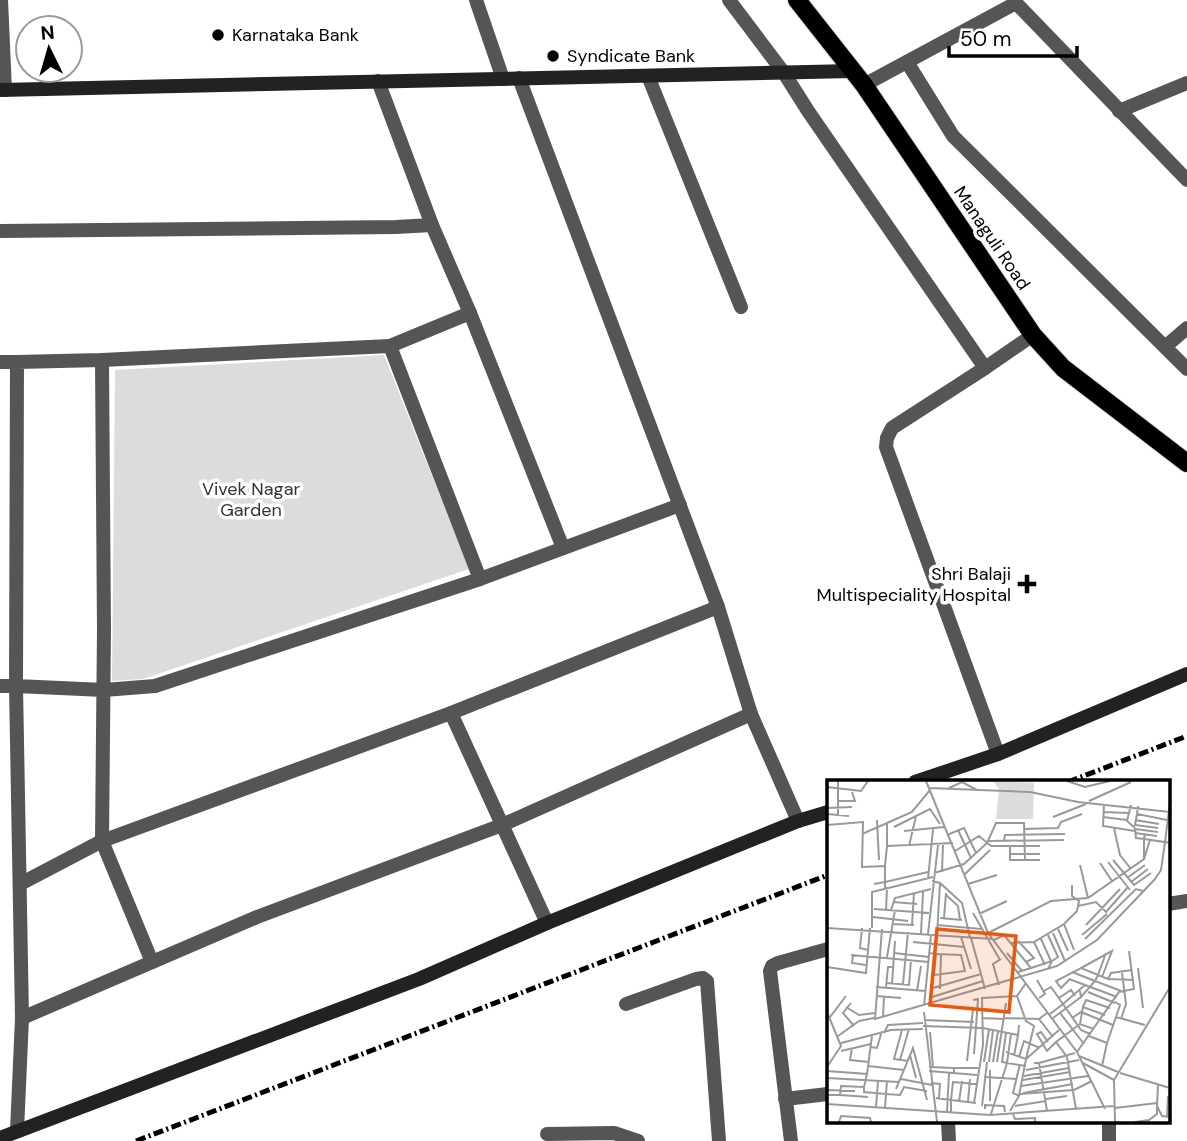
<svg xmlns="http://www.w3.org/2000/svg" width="1187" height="1141" font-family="'DM Sans',sans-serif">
<rect width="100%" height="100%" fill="#fff"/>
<polygon fill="#dcdcdc" points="384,355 469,569 143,679 112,681 115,370"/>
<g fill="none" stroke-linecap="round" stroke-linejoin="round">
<defs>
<polyline id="primary" points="797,0 864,85 1033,335 1063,368 1187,463"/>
</defs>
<use href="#primary" stroke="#dbdbdb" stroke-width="20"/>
<g stroke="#555" stroke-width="14">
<polyline points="1,0 5,90"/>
<polyline points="476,0 503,79"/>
<polyline points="729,0 784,73 808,111 985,368"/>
<polyline points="907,62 953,136 1187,369"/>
<polyline points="648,76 741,307"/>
<polyline points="519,78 718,607"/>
<polyline points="378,81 432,225 470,313 563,548"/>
<polyline points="864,85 1016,3 1187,180"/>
<polyline points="1119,111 1187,83"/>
<polyline points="0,231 396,227 432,225"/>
<polyline points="390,346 470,313"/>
<polyline points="1166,346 1187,328"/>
<polyline points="102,360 104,629 102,841 152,962"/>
<polyline points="0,362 17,362 16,686 104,690 155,686 480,579 390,346 102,360 17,362"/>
<polyline points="480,579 680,505"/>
<polyline points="0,686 16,686 22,1018 17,1131"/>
<polyline points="451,713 547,923"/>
<polyline points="998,754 886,447 887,438 892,428 985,368 1033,335"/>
<polyline points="20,884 102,841 451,713 718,607 751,714 798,821"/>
<polyline points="1168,904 1187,901"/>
<polyline points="626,1004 696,979 703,978 707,981 719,1141"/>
<polyline points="22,1018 257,917 502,825 751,714"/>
<polyline points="785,1099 828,1094"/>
<polyline points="948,1122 949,1141"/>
<polyline points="1109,1122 1109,1141"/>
<polyline points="547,1134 614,1133 638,1141"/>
<polyline points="791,1141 770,971 772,966 778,963 828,949"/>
</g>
<g stroke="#222" stroke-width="14">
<polyline points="0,90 853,71"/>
<polyline points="915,782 998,754 1187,674"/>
<polyline points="0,1138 419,979 547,923 798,821 828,812"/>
</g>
<use href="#primary" stroke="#000" stroke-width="18"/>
<g stroke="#000" stroke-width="5" stroke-dasharray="10 3.5 2 3.5" stroke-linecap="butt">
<polyline points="1068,782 1187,736"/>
<polyline points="136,1141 828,875"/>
</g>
</g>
<g fill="#000" stroke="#fff" stroke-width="2.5">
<circle cx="218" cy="35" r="7"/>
<circle cx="553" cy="56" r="7"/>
<path d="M1023.5 573.5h7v7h7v7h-7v7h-7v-7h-7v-7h7z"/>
</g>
<g text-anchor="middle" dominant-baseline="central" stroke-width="7" stroke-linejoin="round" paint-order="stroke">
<g font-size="18" fill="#000" stroke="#fff" text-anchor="start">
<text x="232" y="35">Karnataka Bank</text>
<text x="567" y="56">Syndicate Bank</text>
<text x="1011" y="574" text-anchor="end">Shri Balaji<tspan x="1011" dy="21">Multispeciality Hospital</tspan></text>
</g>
<g font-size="18" fill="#000" stroke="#fff">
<text transform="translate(992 238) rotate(56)">Managuli Road</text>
</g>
<g font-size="18" fill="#333" stroke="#fff">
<text x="251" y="489">Vivek Nagar<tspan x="251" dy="21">Garden</tspan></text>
</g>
</g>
<g transform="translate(827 780)">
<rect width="343" height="343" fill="#fff"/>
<path d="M166,1L207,3L206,39H169L172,9Z" fill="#dcdcdc"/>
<path fill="none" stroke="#999" stroke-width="2" d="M11,1V35M99,1L161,153L250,272L278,329M240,1L258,7L283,1M0,7L34,11L41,1M102,8L203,12L251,22L343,32M122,8L135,2L150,10M11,21H28L25,12M262,21L304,2M277,24L276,46L308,51M304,25L300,41L308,48M311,26L310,34L340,40M0,28L25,27M276,32L302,33M0,34L22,36M310,34L308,45L331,48M226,37L259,24M276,37L300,40M50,40L52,80M308,40L332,44M60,43L85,32L103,10M0,45L36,42L35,87L58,86L60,66M67,47L103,29L113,44M287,48L293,75L304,89M308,48L309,58L317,59L318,54M197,49L231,48L234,42L255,34M308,49L331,52M131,50L144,78M77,51L117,47M308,53L330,56M35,54L60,43V66L126,63M120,55L137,48L149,73M161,61L237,60M177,61L178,55L238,54M82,66L89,36M183,67V80H213M128,71L152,56L164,66H213M183,74H213M317,79V59L338,62L343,22M286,80L307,105L324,93M281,82L303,110M273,83L285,101M253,85L261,118M115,92L116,65M107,93L137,84L160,63L169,43H197L198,80M138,94L163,70M300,98L318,85M101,99L106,49M105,101L113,103L135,123L143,158M304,102L321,89M47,104L58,102V85M141,104L170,95M58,108V102L101,92M119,115L131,126L133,140M66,122L90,124M251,126L269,122L279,132L301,107M47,129L102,133M59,130L60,107M64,130L68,118L104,109M146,133L173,180M152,134L180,121M46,137L81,141M113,138L135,140M117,138L119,113M65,144L87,145M237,144L247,170M85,145L87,113M110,145L154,149M259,145L293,109M0,148L166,159M35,148L33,168L41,170M45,148V112L106,97M55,149L48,239L230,186L270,160L328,99L334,90L338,62L343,63M231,149L241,171M161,153L224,121L261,118L317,79L323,60M226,153L238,181M94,154L96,112M101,154L111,65M110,155L113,103M221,155L231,177L225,181M255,155L280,134M134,157L144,189M144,158L154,194M214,159L224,181M258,159L309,109L316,111M167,160L177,155L204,188L191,192M191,161L207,178L199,182M86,162L137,167M207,162L218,185M184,163L207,162L237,144L250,131L252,121L245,116V105M67,173L102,177M102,173L109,174L107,195L138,191L134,175L109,174M180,173L195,191M24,175L102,182M26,175L25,183L39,185M60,177L68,130M0,187L39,193L43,148M204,188L225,181L221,189M254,188L285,171L275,197M311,188L316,228M245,192L268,201L254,217L253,211M242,199L290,217M243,199L234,208L229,201L254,188L271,195L279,173M281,199L307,200M210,200L218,214L212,218M60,203L82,205L84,180M65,204L68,161M76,204L81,152M172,205L166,184L174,179M258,205L236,224L254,250L263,254M49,207L99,211M59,207L61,187H66M106,208L154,194L158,209M113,209L114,174M90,211L94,186M217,211L224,207L236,224L223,234M294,211L268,201L271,195L281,199L284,193L305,190M261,212L288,223M49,216L74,218M105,217L156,201M232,218L244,210L248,216M146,220L151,219L147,274M288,222L293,225L289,237L318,245M24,223L16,233L27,246M97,226L104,155M19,227L32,235L48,233M256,227L259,220L283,228M140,228L146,229L140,281M0,232L14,266L0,287M97,232L110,342M233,233L257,264M3,237L19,216M56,237L57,216M155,238L177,239M177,238L212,239L220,233M226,238L254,217M245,238L254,232L286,245M212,239L226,257M294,239L299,224L295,193M97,240L147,242M253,244L256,227L278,235M96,246L156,248L191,255L192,245M75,250L67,279L81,281M103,252L106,287M57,253L61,245L96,243M179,253L175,282L180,283L184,254M11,256L32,241L47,238M262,256L280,263L289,237M221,262L214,252L210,254L220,271L229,262M14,263L64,250L96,249M43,267L50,268L54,254M25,268L23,280L42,282M14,271L44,264M179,272L199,279L207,246L199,241L190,216L199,203M250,272L292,212L307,209L302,171M83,275L89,298M187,276L191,255M252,276L291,292M192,277L197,261L213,268M73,280L82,249M157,282L162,249M162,282L166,250M166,282L171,251M170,282L179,223M207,283H212L220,331M212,283L248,273M256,283L287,300M41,286L77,290M275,286L280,263M102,287L127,288M199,290L252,280M0,291L40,294L37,307L14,306L13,315H0M102,291L150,295M127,293V288H151M293,293L343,308M40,294L45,256M197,296L242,288M157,297L190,299M0,298L72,302M74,299L105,305M196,300L243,292M125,302L149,304M104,303L113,304L112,318M331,305L330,326L335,336L343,337M194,306L261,296M37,307V312L59,314L60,301M69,309L86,268L100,320M0,310L28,311M196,313L246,304M193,314L247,310L265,301M13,315L41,317M192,316L186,313L193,284M109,318L124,320L126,302M219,319L240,316M163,321V290M132,322L135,301M141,322L143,299M147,323L156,265L155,218L190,216M0,324L163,335L287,326M155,326L160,282M188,326L219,321M49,327L51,301M58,328L59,314L73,315L77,307L100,311M288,328L330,323M158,329V325L177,326L178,332M249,329L240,277L229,262L253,244L267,249M183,331L192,316L199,279L232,250M120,332L122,293M124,333V320L149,323M164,334L180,283L199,286M186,334L188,339L208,338V342M340,337L341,316M12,342L14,336L43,338L44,342M288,342L287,300L343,207M308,342L322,340L330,334V326"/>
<path fill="#e8590c" fill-opacity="0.15" stroke="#e8590c" stroke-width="3.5" d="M110,149L189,156L182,232L103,225Z"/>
<rect width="343" height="343" fill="none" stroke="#000" stroke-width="3.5"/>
</g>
<g transform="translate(49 49) rotate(355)"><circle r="33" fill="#ffffff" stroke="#999999" stroke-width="2"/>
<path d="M0-5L12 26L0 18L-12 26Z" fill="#000000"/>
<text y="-10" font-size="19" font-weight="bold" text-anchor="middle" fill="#000000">N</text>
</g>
<path d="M949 46v10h128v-10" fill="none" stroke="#000000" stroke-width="3.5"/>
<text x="960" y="46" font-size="21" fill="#000000" stroke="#ffffff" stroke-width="5" paint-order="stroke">50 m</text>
</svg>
